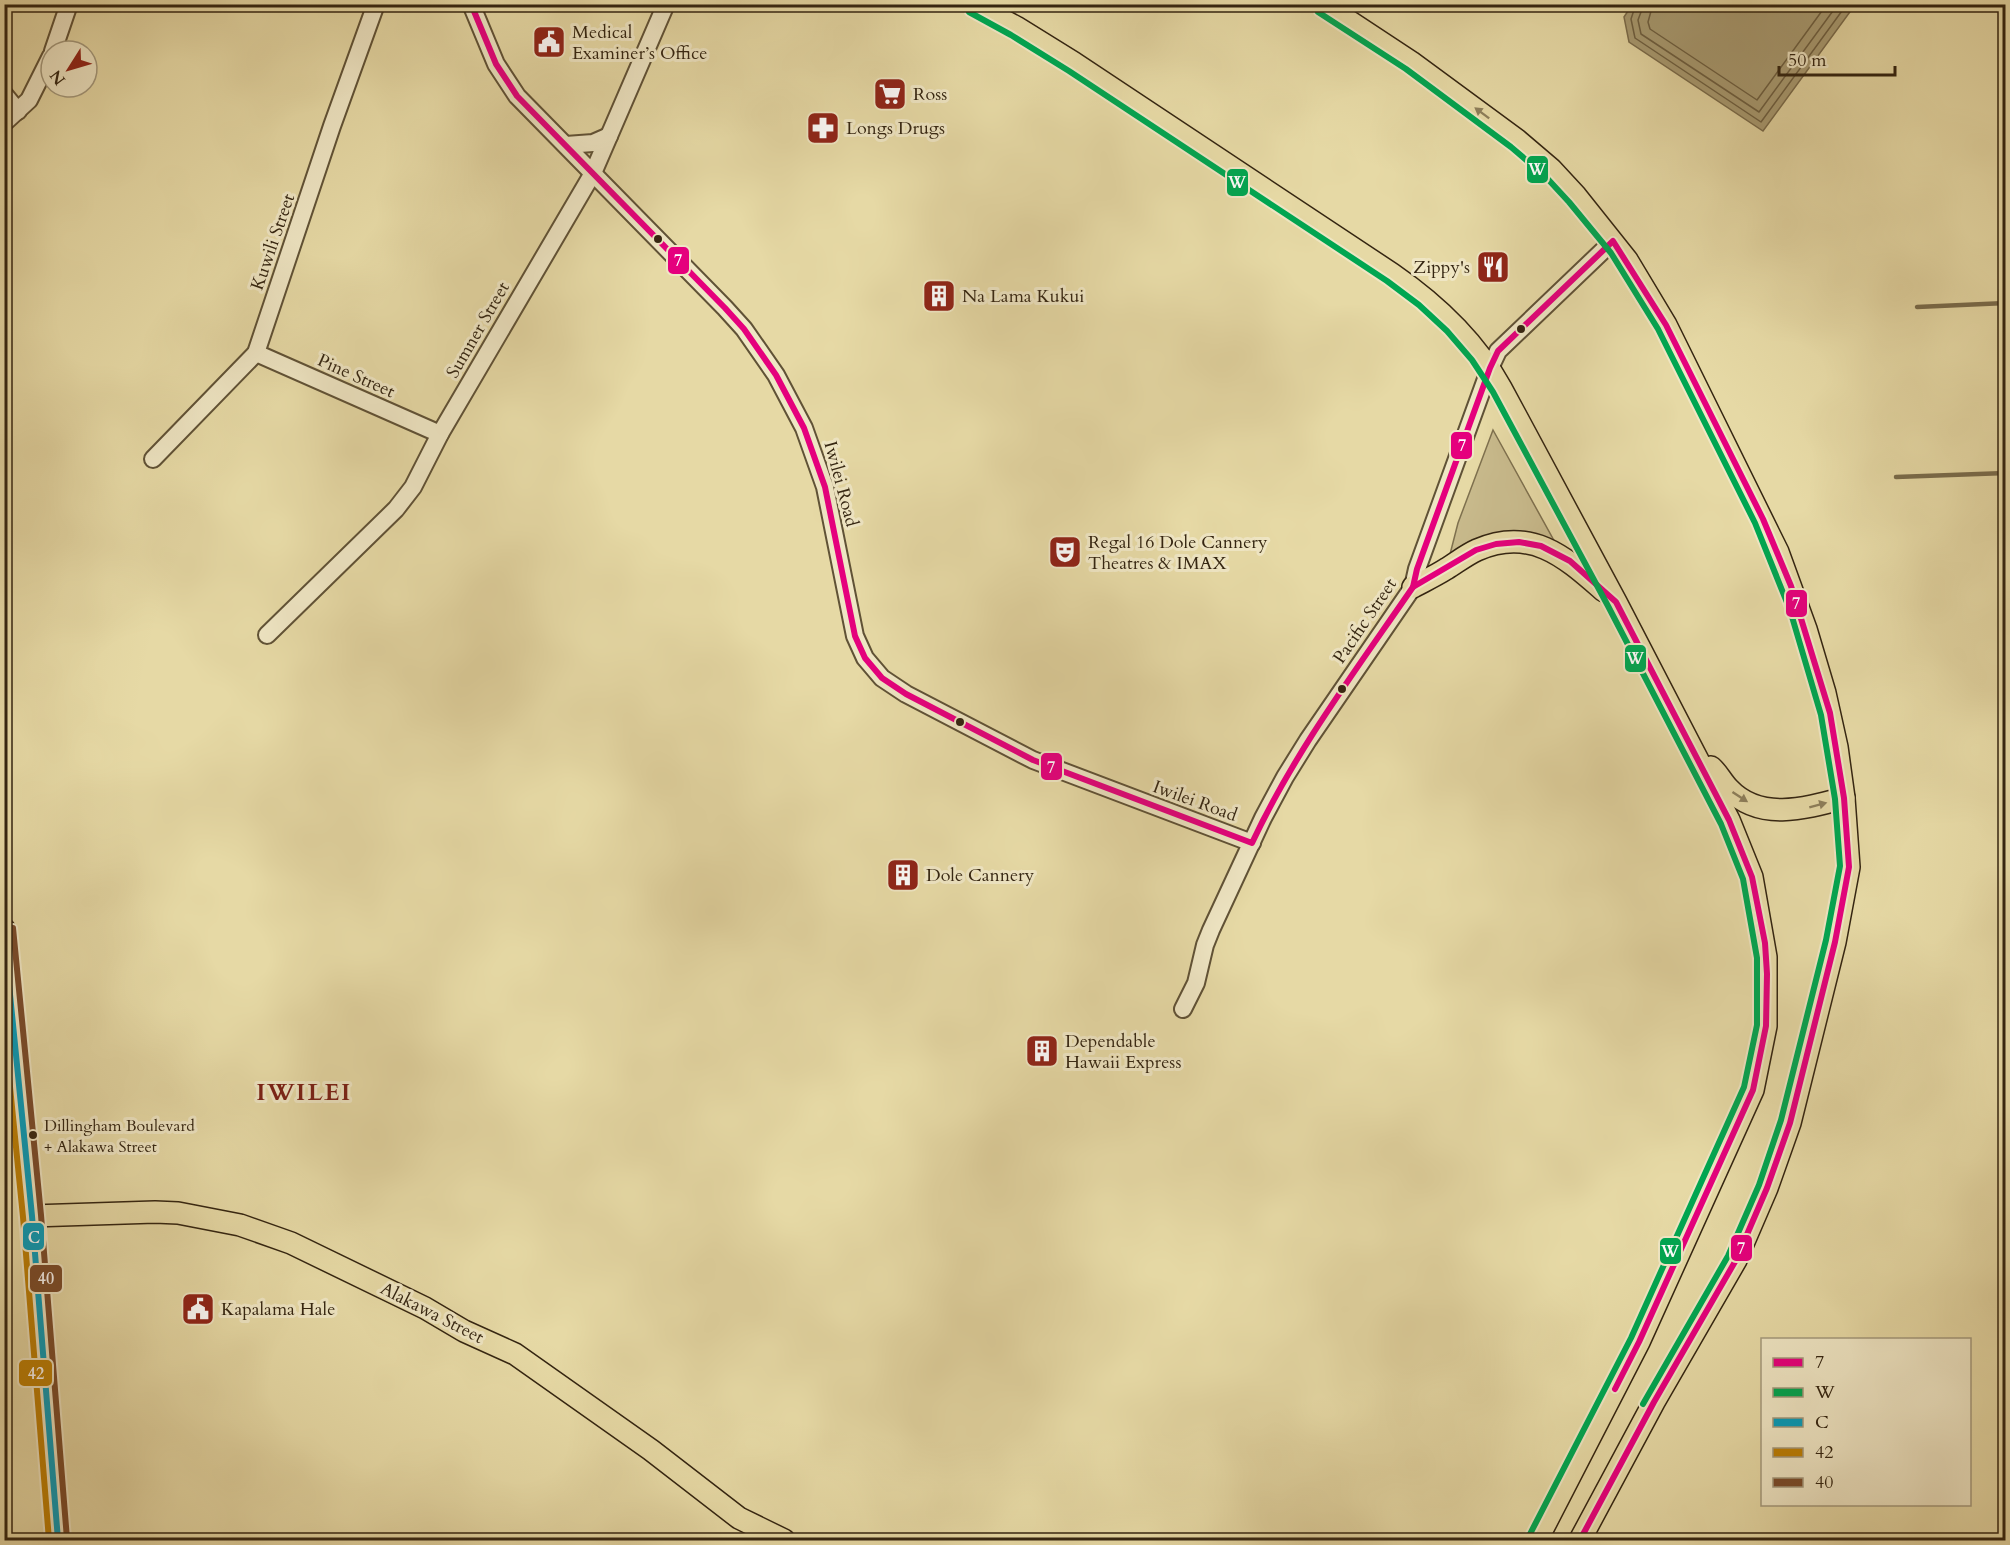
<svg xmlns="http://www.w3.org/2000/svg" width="2010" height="1545" font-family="Cardo,serif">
<rect width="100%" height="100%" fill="#e6d9a5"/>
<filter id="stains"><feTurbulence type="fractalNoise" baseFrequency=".00333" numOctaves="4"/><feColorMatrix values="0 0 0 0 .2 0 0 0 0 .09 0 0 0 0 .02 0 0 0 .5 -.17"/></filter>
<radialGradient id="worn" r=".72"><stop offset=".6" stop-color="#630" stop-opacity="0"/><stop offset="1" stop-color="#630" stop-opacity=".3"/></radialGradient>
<polygon fill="#c8ba8c" stroke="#7e704e" stroke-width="1.5" points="1493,430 1557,546 1548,543 1448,562 1458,523"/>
<polygon fill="#a99c73" stroke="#7a6c4c" stroke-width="1.5" points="1632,5 1632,4 1855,5 1763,131 1629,42 1624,17"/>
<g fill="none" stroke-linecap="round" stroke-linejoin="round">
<g stroke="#6e6042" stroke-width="1.5">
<polyline points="1636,4 1631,19 1635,38 1761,122 1847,4"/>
<polyline points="1644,4 1638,20 1641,34 1759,112 1838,4"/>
<polyline points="1653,4 1648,22 1650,29 1757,100 1827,4"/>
</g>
<g stroke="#7a6c4c" stroke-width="4.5">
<polyline points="1917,307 2006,303"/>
<polyline points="1896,477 2006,473"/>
</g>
<defs>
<g id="minor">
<polyline points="471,4 496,64 517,96 725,308 744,329 776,375 804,428 825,487 855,636 865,658 882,678 906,694 1033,760 1252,843"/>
<polyline points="53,51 69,4"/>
<polyline points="4,94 18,111"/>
<polyline points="4,123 29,100 51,56"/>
<polyline points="566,145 593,143 609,136"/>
<polyline points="256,353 440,434"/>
<polyline points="153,459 256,353 332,126 376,4"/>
<polyline points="267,635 396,509 413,487 440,434 593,173 666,4"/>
<polyline points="1183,1009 1196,983 1205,945 1211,930 1263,818 1285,777 1308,740 1413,587 1417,569 1490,368 1498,351 1613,241"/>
</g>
<g id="major">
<path d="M973,4L1016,27L1074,63L1392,274C1437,305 1475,341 1501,388L1616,602L1729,820L1752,877L1766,957V1026L1753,1090L1639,1342L1537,1540"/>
<polyline points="1323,4 1411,62 1517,140 1551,169 1576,196 1627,260 1666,325 1778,552 1806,629 1825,693 1837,747 1844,798 1849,867 1835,942 1790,1123 1767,1188 1736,1260 1654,1402 1580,1540"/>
<path d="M1413,587C1424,581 1435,576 1446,569C1456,563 1466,555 1477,550C1532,526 1566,558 1604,591"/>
<path d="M1711,767C1718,773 1722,782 1729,789C1760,822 1807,808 1844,798"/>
<polyline points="4,929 32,1216 58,1540"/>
<polyline points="32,1216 155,1212 178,1213 240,1225 291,1243 425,1308 464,1331 515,1354 651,1450 739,1518 784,1540"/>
</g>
</defs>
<use href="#minor" stroke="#605236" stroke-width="20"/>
<use href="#major" stroke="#342511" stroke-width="24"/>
<use href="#minor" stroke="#efe6c4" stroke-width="16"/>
<use href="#major" stroke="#e6d9a5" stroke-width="21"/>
<defs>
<g id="bus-1">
<path d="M471,4L496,64L517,96L725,308L744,329L776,375L804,428L825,487L855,636L865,658L882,678L906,694L1033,760L1252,843C1295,751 1356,670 1413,587L1417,569L1490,368L1498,351L1613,241L1666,325L1763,519L1791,586L1830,713L1844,798L1849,867L1835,942L1790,1123L1767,1188L1736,1260L1654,1402L1580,1540"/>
<polyline points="1413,587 1476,550 1496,544 1519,542 1541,546 1570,561 1616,602 1729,820 1752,877 1765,943 1767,974 1766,1026 1753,1090 1639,1342 1615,1389"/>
</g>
<g id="bus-2">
<polyline points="969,12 1011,35 1069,71 1387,281 1419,305 1447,331 1472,360 1493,392 1608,606 1721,824 1743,879 1757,958 1757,1025 1744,1087 1631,1338 1529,1536"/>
<polyline points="1318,12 1406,69 1511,147 1545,176 1569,202 1611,253 1658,329 1755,523 1790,610 1821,715 1835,799 1840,866 1826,940 1781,1120 1759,1185 1728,1256 1643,1404"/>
</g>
<polyline id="bus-3" points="4,934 32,1216 58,1540"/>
<polyline id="bus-4" points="4,1027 23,1217 49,1540"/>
<polyline id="bus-5" points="13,928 41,1215 67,1539"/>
</defs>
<use href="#bus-1" stroke="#efe6c4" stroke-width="10"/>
<use href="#bus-2" stroke="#efe6c4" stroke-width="10"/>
<use href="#bus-3" stroke="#efe6c4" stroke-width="10"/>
<use href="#bus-4" stroke="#efe6c4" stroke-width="10"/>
<use href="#bus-5" stroke="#efe6c4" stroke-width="10"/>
<use href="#bus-1" stroke="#e5007d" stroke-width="6"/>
<use href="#bus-2" stroke="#00a651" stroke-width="6"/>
<use href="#bus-3" stroke="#059cbb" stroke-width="6"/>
<use href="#bus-4" stroke="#bc7f05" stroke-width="6"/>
<use href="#bus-5" stroke="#7a4b2a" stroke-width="6"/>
</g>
<defs><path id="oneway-solid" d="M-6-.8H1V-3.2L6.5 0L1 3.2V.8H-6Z" transform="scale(1.5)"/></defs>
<g fill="#8d7f5b">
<use href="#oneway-solid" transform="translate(1482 113) rotate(-143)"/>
<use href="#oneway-solid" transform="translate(1740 797) rotate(33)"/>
<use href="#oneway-solid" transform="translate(1818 805) rotate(-15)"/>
</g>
<defs>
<symbol id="civic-square" viewBox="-11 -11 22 22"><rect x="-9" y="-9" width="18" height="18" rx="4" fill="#8f2418" stroke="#efe6c4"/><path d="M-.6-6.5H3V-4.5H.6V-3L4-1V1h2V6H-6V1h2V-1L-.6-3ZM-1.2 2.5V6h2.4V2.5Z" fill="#fff"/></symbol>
<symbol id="supermarket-square" viewBox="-11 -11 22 22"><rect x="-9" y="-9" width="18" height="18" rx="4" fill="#8f2418" stroke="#efe6c4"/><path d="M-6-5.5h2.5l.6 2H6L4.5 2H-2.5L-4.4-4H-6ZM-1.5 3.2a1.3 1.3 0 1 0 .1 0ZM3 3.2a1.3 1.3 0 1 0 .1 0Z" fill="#fff"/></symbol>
<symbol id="pharmacy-square" viewBox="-11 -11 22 22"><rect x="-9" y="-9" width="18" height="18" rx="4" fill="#8f2418" stroke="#efe6c4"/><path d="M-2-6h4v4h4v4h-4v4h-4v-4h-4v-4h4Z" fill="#fff"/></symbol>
<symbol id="restaurant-square" viewBox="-11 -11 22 22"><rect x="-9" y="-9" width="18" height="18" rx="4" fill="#8f2418" stroke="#efe6c4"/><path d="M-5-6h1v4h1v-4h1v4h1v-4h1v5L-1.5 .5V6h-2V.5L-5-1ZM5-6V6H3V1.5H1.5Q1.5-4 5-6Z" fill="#fff"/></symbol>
<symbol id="building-square" viewBox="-11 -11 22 22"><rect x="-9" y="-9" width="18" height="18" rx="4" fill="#8f2418" stroke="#efe6c4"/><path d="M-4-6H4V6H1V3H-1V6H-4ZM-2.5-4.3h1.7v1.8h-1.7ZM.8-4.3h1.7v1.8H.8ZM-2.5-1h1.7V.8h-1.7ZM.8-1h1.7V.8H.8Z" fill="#fff"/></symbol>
<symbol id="theatre-square" viewBox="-11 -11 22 22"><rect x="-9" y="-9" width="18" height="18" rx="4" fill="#8f2418" stroke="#efe6c4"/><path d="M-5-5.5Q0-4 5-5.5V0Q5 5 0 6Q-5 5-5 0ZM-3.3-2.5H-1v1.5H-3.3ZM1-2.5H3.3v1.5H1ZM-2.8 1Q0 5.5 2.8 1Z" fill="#fff"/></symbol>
</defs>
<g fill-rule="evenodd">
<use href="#civic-square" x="530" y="23" width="38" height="38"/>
<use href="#supermarket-square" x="871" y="75" width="38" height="38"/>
<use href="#pharmacy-square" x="804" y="109" width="38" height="38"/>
<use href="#restaurant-square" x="1474" y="248" width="38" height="38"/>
<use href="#building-square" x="920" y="277" width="38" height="38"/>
<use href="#theatre-square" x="1046" y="533" width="38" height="38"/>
<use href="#building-square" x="884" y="856" width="38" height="38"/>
<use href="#building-square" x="1023" y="1032" width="38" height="38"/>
<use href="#civic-square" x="179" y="1290" width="38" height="38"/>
</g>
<g fill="#342511" stroke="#efe6c4" stroke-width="2">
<circle cx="658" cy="239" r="5"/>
<circle cx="1521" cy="329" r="5"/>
<circle cx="1342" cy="689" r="5"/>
<circle cx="960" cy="722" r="5"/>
<circle cx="33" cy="1135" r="5"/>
</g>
<g text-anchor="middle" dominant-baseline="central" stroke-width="6" stroke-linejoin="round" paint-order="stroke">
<g font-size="16" fill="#342511" stroke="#efe6c4" text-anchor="start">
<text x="44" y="1126">Dillingham Boulevard<tspan x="44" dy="21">+ Alakawa Street</tspan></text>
</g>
<g font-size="18" fill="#342511" stroke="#efe6c4" text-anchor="start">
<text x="572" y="32">Medical<tspan x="572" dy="21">Examiner’s Office</tspan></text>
<text x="913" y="94">Ross</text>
<text x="846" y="128">Longs Drugs</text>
<text x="1470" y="267" text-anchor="end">Zippy's</text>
<text x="962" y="296">Na Lama Kukui</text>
<text x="1088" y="542">Regal 16 Dole Cannery<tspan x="1088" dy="21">Theatres &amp; IMAX</tspan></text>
<text x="926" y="875">Dole Cannery</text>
<text x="1065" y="1041">Dependable<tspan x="1065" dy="21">Hawaii Express</tspan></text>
<text x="221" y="1309">Kapalama Hale</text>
</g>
<g font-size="18" fill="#342511" stroke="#efe6c4">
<text transform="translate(273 242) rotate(-71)">Kuwili Street</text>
<text transform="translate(478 330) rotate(-60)">Sumner Street</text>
<text transform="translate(356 376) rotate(24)">Pine Street</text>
<text transform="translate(841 484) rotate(75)">Iwilei Road</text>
<text transform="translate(1365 621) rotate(-56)">Pacific Street</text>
<text transform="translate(1195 801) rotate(20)">Iwilei Road</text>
<text transform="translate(432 1313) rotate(27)">Alakawa Street</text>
</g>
<g font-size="24" font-weight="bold" letter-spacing="1.5" fill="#7a1f14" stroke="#efe6c4">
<text x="304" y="1092">IWILEI</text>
</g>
</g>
<g stroke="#efe6c4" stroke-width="2">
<rect x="1526" y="155" width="23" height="29" rx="6" fill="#00a651"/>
<rect x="1226" y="168" width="23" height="29" rx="6" fill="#00a651"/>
<rect x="667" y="246" width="23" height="29" rx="6" fill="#e5007d"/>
<rect x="1450" y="431" width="23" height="29" rx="6" fill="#e5007d"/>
<rect x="1785" y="589" width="23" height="29" rx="6" fill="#e5007d"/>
<rect x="1624" y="644" width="23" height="29" rx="6" fill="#00a651"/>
<rect x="1040" y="752" width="23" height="29" rx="6" fill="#e5007d"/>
<rect x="22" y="1222" width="23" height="29" rx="6" fill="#059cbb"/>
<rect x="1730" y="1234" width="23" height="28" rx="6" fill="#e5007d"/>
<rect x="1659" y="1237" width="23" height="28" rx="6" fill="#00a651"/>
<rect x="29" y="1264" width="34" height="29" rx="6" fill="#7a4b2a"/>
<rect x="18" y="1359" width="35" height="28" rx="6" fill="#bc7f05"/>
</g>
<g font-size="16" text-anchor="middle" font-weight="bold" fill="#fff">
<text x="1537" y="175">W</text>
<text x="1237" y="188">W</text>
<text x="678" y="266">7</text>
<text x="1462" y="451">7</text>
<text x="1796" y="609">7</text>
<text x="1635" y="664">W</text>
<text x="1051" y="773">7</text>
<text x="34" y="1243">C</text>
<text x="1741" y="1254">7</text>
<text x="1670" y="1257">W</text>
<text x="46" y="1284">40</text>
<text x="36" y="1379">42</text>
</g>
<rect width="2010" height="1545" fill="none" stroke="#e6d9a5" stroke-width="24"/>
<rect x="6" y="6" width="1998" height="1533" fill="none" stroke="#342511" stroke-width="3"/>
<rect x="12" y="12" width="1986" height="1521" fill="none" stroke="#342511" stroke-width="1.5"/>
<rect x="1761" y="1338" width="210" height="168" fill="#efe6c4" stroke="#a4997c" stroke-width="1.5"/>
<rect x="1773" y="1358" width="30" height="9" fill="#e5007d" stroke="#a4997c" stroke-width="1.5"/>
<text x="1815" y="1368" font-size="18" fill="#342511">7</text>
<rect x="1773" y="1388" width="30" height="9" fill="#00a651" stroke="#a4997c" stroke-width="1.5"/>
<text x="1815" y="1398" font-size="18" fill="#342511">W</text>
<rect x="1773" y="1418" width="30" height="9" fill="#059cbb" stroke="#a4997c" stroke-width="1.5"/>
<text x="1815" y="1428" font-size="18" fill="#342511">C</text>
<rect x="1773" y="1448" width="30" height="9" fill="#bc7f05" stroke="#a4997c" stroke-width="1.5"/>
<text x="1815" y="1458" font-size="18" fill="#342511">42</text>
<rect x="1773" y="1478" width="30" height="9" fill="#7a4b2a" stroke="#a4997c" stroke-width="1.5"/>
<text x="1815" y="1488" font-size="18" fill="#342511">40</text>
<g transform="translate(69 69) rotate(233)"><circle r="28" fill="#efe6c4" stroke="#a4997c" stroke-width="1.5"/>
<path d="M0-4.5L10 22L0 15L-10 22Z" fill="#8f2418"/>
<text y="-9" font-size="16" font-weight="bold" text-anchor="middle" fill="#342511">N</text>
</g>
<path d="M1779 66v9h116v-9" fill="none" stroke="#342511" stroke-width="3"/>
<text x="1788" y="66" font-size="18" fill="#342511" stroke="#efe6c4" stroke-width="4.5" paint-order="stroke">50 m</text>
<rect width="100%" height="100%" filter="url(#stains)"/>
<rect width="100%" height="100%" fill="url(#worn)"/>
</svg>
